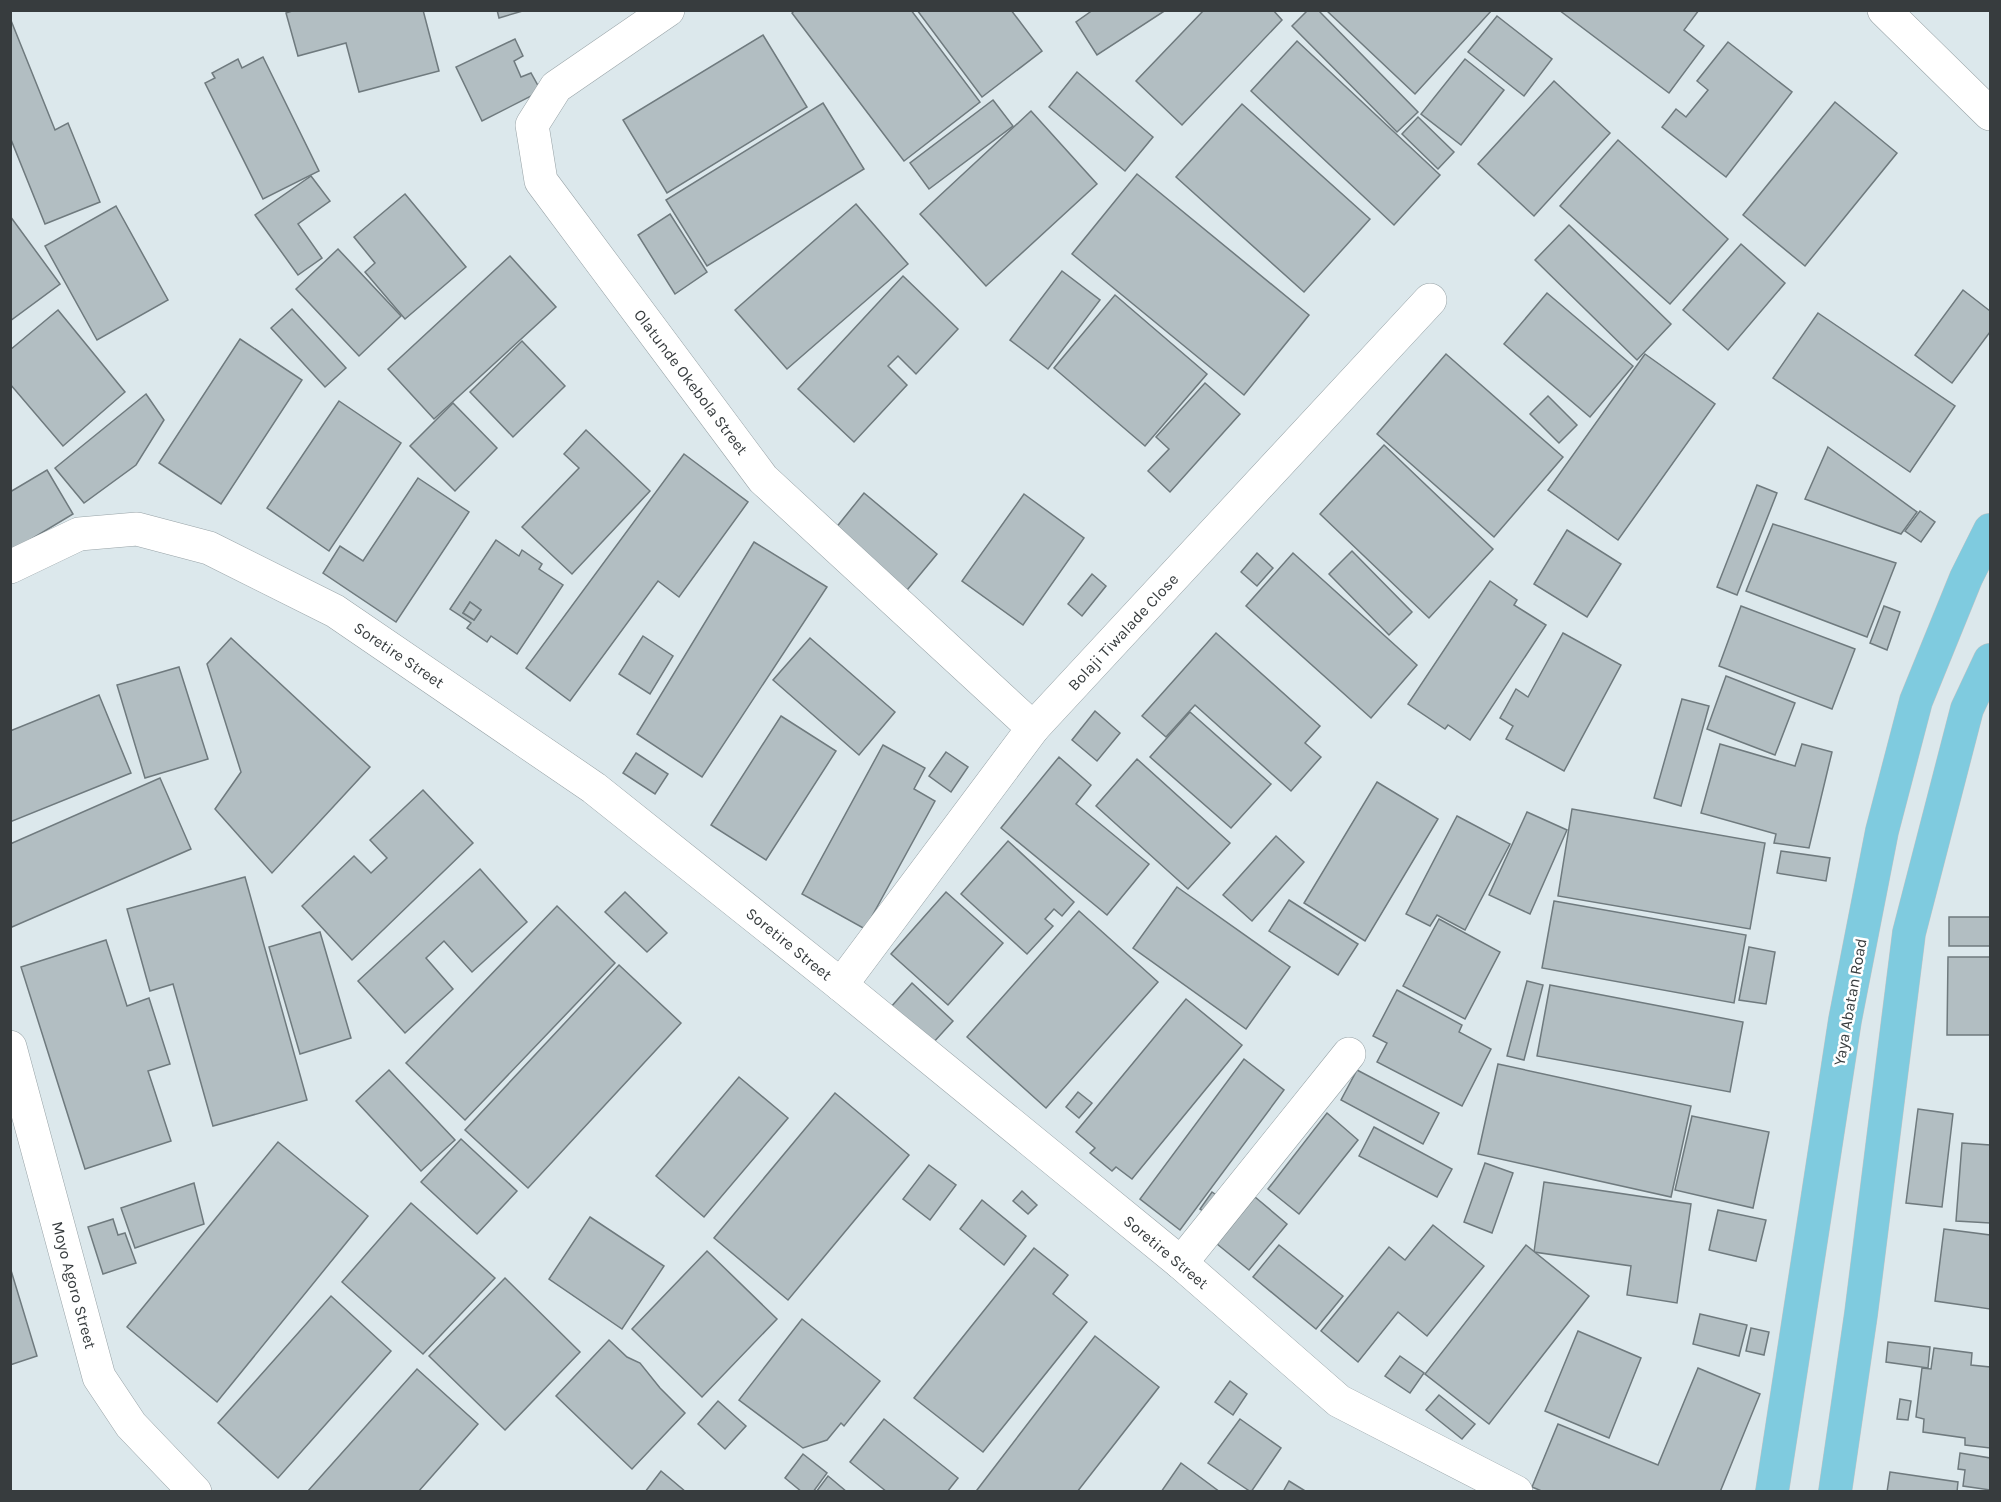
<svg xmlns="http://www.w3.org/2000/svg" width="2001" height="1502" font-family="Karla,sans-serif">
<rect width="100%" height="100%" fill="#dce8ec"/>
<g fill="#b2bec2" stroke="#6f7a7e" stroke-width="1.5" fill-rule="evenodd">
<polygon points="295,10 423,10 439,71 359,92 346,43 298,56 286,13"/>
<polygon points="497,10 526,10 499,18"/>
<polygon points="795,10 911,10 980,102 904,161 792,13"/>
<polygon points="917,10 1011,10 1042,51 982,97"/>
<polygon points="1093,10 1166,10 1097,55 1076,22"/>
<polygon points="1204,10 1273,10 1282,20 1182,125 1136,81"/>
<polygon points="1308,10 1318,10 1418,112 1397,132 1292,26"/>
<polygon points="1326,10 1492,10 1415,94"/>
<polygon points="1559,10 1699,10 1684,30 1704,46 1669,93"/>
<polygon points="1497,16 1552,59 1524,96 1468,52"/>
<polygon points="10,18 55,130 68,123 100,202 45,224 10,137"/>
<polygon points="763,35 807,107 667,193 623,120"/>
<polygon points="515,39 523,56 514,61 521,77 531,73 541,91 482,121 456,67"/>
<polygon points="1297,41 1440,175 1394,225 1251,91"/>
<polygon points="1728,42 1792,92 1726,177 1662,127 1676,109 1686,117 1708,90 1697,81"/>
<polygon points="263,57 319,171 263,199 205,83 215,78 212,73 238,59 242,68"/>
<polygon points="1465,59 1504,90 1461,145 1421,114"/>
<polygon points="1077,72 1153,137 1125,171 1049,107"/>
<polygon points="1554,81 1610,133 1534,216 1478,164"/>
<polygon points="993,100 1013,126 929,189 910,163"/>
<polygon points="1835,102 1897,153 1805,266 1743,215"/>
<polygon points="823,103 864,169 707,266 666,200"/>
<polygon points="1242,104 1370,219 1304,292 1176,177"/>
<polygon points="1031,111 1097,184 986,286 920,214"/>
<polygon points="1418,117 1454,152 1438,169 1402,134"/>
<polygon points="1618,140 1728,239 1670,304 1560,206"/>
<polygon points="1137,174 1309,315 1244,395 1072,254"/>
<polygon points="311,176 330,201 298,224 322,258 298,275 255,215"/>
<polygon points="405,194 466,267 405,319 365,272 375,263 354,237"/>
<polygon points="856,204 908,264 787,369 735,310"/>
<polygon points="116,206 168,300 97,340 45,246"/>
<polygon points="670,214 707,272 675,294 638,235"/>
<polygon points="10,216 60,284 10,321"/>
<polygon points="1569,225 1671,324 1637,360 1535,260"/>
<polygon points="1741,244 1785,283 1728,350 1683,310"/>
<polygon points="338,249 401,316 359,356 296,289"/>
<polygon points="510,256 556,307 434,419 388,369"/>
<polygon points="1062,271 1100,300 1048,369 1010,340"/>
<polygon points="903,276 958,329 916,374 898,356 888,366 907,385 854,442 798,389"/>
<polygon points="1963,290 1990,311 1990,332 1952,383 1915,355"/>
<polygon points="1547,293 1633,366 1590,417 1504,344"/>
<polygon points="1115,295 1207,374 1145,446 1054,368"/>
<polygon points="292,309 346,368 325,387 271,328"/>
<polygon points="58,310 125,392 63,446 10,384 10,350"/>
<polygon points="1818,313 1955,406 1910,472 1773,378"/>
<polygon points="240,339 302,380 221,504 159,463"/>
<polygon points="522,341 565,386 513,437 470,392"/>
<polygon points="1446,354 1563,457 1494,537 1377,434"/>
<polygon points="1645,354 1715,404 1618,540 1548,490"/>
<polygon points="1205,383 1240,414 1170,492 1148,471 1169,449 1156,437"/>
<polygon points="146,394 164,420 136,465 84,503 55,468"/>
<polygon points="1548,396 1577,425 1559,443 1530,414"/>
<polygon points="339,401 401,443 329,551 267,508"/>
<polygon points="453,403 497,448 455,491 410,446"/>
<polygon points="586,430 650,491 572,574 522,527 579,468 564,454"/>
<polygon points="1384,445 1493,549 1429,618 1320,514"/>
<polygon points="1828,447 1917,512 1901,534 1805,499"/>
<polygon points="684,454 748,502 679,597 658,581 570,701 526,668"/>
<polygon points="47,470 73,514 10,552 10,492"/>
<polygon points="418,478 469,512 396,622 323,573 340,546 363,561"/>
<polygon points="1757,485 1777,493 1737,595 1717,587"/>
<polygon points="864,493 937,554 903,595 831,534"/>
<polygon points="1024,494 1084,538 1023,625 962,581"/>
<polygon points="1920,511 1935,522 1921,542 1905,531"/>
<polygon points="1773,524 1896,563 1867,637 1746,591"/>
<polygon points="1567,530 1621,564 1587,617 1534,584"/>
<path d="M496,540L519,556L522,550L542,564L539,569L563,585L517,654L491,636L487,642L467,628L471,623L450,609ZM470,602L481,610L474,620L463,613Z"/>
<polygon points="754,542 827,587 702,777 637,734"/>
<polygon points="1352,551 1412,612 1389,635 1329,574"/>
<polygon points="1257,553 1273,568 1257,586 1241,572"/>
<polygon points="1293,553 1417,665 1371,718 1246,606"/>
<polygon points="1092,574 1106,586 1082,616 1068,604"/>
<polygon points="1490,581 1517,600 1514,605 1546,625 1470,740 1448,725 1445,729 1408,704"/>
<polygon points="470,602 481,610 474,620 463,613"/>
<polygon points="1741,606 1855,649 1832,709 1719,666"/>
<polygon points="1884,606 1900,612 1887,650 1870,643"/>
<polygon points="1216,633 1320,726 1305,743 1321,757 1291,791 1195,705 1166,737 1142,716"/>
<polygon points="1563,633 1621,665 1564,771 1506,739 1513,726 1500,718 1516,689 1528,697"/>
<polygon points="643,636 673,656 650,694 619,674"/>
<polygon points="231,638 370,767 272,873 215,809 241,772 207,664"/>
<polygon points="810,638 895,712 859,755 773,680"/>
<polygon points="179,667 208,759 145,778 117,685"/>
<polygon points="1726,676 1795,703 1775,755 1707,729"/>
<polygon points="99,695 131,773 10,822 10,731"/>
<polygon points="1682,699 1709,706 1681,806 1654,798"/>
<polygon points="1095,711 1120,733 1097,761 1072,740"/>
<polygon points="1190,712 1271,784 1231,828 1150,757"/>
<polygon points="781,716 836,751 766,860 711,825"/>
<polygon points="1720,744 1795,766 1802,744 1832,752 1809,848 1774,843 1776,834 1701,813"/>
<polygon points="883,745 925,768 914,789 935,801 865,929 802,894"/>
<polygon points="946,752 968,767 951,792 929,776"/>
<polygon points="636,753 668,774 655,794 623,773"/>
<polygon points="1059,757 1091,785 1076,804 1149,864 1107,915 1001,828"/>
<polygon points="1137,759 1230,843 1188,889 1096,806"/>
<polygon points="160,778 191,849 12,927 10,923 10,844"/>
<polygon points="1377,782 1438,819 1365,941 1304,903"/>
<polygon points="423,790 473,843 352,960 302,906 354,856 371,873 387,858 370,840"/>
<polygon points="1572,809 1765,843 1750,929 1558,896"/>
<polygon points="1527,812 1567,830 1530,914 1489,895"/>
<polygon points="1457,816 1510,844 1465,930 1437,915 1430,926 1406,914"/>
<polygon points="1276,836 1304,862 1252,921 1223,895"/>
<polygon points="1008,841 1074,902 1062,916 1054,909 1045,919 1053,926 1027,954 961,894"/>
<polygon points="1781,851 1830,858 1826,881 1777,873"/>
<polygon points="480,869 527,922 472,972 444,941 426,958 453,989 405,1033 358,981"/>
<polygon points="245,877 307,1100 213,1126 173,984 150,991 127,909"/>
<polygon points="1177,887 1290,967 1246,1029 1133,948"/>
<polygon points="625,892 667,933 647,952 605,912"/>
<polygon points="946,892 1003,943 948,1005 891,954"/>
<polygon points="1289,900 1358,944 1338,975 1269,931"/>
<polygon points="1554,901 1746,935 1734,1003 1542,968"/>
<polygon points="557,906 615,963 465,1120 406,1063"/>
<polygon points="1079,911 1158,982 1046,1108 967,1037"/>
<rect x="1949" y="917" width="41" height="29"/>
<polygon points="1439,919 1500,952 1465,1019 1403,986"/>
<polygon points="320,932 351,1038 300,1054 269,947"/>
<polygon points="106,940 127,1006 149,998 170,1064 148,1071 171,1141 85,1169 21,967"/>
<polygon points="1749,947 1775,952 1766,1004 1739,1000"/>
<polygon points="1948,957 1990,957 1990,1035 1947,1035"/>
<polygon points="619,965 681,1023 528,1188 465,1130"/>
<polygon points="1527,981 1543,985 1524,1060 1507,1056"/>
<polygon points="912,983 953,1021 932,1044 891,1007"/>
<polygon points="1550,985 1743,1022 1730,1092 1537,1056"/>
<polygon points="1397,990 1462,1025 1459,1032 1491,1049 1462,1106 1377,1062 1387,1043 1373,1036"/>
<polygon points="1186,999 1242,1045 1132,1179 1116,1167 1112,1171 1090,1153 1095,1148 1076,1132"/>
<polygon points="1244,1059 1284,1090 1180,1230 1140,1199"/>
<polygon points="1498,1064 1691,1106 1671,1197 1478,1154"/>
<polygon points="389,1070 455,1140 421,1171 356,1101"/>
<polygon points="1357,1070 1439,1113 1423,1144 1341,1100"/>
<polygon points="739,1077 788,1118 704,1217 656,1176"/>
<polygon points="1078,1092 1092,1103 1079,1118 1066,1107"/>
<polygon points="835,1093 909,1155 788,1300 714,1238"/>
<polygon points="1918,1109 1953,1114 1942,1207 1906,1203"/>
<polygon points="1327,1113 1358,1140 1299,1214 1268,1189"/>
<polygon points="1692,1116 1769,1132 1753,1208 1675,1190"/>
<polygon points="1374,1127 1452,1169 1437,1197 1359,1156"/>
<polygon points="461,1139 517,1191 477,1234 421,1182"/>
<polygon points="278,1142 368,1216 217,1402 127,1327"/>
<polygon points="1962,1143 1990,1145 1990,1223 1956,1221"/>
<polygon points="1485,1163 1513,1173 1492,1233 1464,1222"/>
<polygon points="929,1165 956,1185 930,1220 903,1199"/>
<polygon points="1544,1182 1691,1204 1677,1303 1627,1295 1631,1266 1534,1252"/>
<polygon points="194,1183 204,1224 135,1248 121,1208"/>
<polygon points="1022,1191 1037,1205 1028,1214 1013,1201"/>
<polygon points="1212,1192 1222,1199 1210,1216 1200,1209"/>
<polygon points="1255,1197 1287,1224 1249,1270 1217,1244"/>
<polygon points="982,1200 1026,1236 1004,1265 960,1229"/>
<polygon points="411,1203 495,1278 423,1354 342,1282"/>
<polygon points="1718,1210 1766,1220 1756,1261 1709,1250"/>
<polygon points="590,1217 664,1266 622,1329 549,1279"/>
<polygon points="113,1219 118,1235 125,1233 136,1263 103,1274 88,1227"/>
<polygon points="1433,1225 1484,1266 1427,1336 1398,1312 1358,1362 1321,1331 1389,1247 1405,1260"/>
<polygon points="1944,1229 1990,1235 1990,1309 1935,1301"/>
<polygon points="1279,1245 1343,1296 1316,1329 1253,1277"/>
<polygon points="1526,1245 1589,1296 1489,1424 1425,1374"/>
<polygon points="1034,1248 1068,1275 1053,1294 1087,1322 983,1452 914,1398"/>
<polygon points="707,1251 777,1319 702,1397 632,1329"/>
<polygon points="10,1267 37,1356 10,1365"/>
<polygon points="505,1278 580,1352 505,1430 429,1356"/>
<polygon points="331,1296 391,1351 278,1478 218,1423"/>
<polygon points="1700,1314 1747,1325 1739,1356 1693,1344"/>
<polygon points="802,1319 880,1381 844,1426 841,1423 827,1440 803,1448 739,1400"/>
<polygon points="1751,1328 1769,1332 1764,1355 1746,1351"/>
<polygon points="1578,1331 1641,1358 1609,1438 1545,1411"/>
<polygon points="1095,1336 1159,1387 1077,1492 979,1492 977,1490"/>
<polygon points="609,1340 627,1357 640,1363 660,1388 685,1413 632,1469 556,1396"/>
<polygon points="1888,1342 1930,1347 1928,1368 1886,1362"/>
<polygon points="1934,1348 1972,1353 1971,1365 1990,1367 1990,1448 1965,1445 1965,1438 1923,1432 1924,1419 1916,1417 1922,1368 1931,1369"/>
<polygon points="1400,1356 1424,1373 1410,1393 1385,1376"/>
<polygon points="1698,1368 1760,1394 1720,1492 1544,1492 1532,1487 1558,1424 1658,1465"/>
<polygon points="417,1369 478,1424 418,1492 307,1492"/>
<polygon points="1230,1381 1247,1394 1233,1415 1215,1402"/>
<polygon points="1439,1395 1475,1424 1462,1439 1426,1410"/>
<polygon points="1900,1399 1911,1401 1908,1420 1897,1419"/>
<polygon points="718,1401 746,1426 725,1449 698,1424"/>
<polygon points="884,1419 958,1478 947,1492 887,1492 850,1462"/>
<polygon points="1240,1419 1281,1448 1251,1492 1208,1463"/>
<polygon points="1960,1453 1990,1458 1990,1490 1963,1486 1965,1470 1958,1469"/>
<polygon points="803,1454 827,1473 813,1492 802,1492 785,1478"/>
<polygon points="1181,1463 1220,1492 1161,1492"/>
<polygon points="661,1471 686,1492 645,1492"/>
<polygon points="1890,1472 1958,1482 1957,1492 1887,1492"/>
<polygon points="828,1476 847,1492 816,1492"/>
<polygon points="1289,1481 1307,1492 1283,1492"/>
</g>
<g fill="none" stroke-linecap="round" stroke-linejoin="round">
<defs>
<g id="minor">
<polyline points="668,10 556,87 532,125 541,181 763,479 1033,728"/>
<polyline points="1884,10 1990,114"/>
<polyline points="10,567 79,534 137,529 209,548 335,611 594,788 841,985 1181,1263 1339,1401 1516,1492"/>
<polyline points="841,985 1033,728 1430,300"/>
<polyline points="10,1047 99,1377 131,1425 195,1492"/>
<polyline points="1181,1263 1349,1054"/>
</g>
<g id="major">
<polyline points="1772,1492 1845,1020 1882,831 1916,701 1966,578 1990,530"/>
<polyline points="1835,1492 1861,1314 1909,933 1967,709 1990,660"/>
</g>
</defs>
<use href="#minor" stroke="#98a3a7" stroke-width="34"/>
<use href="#major" stroke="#c3c4c5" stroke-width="34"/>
<use href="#minor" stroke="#fff" stroke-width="33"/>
<use href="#major" stroke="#7fcbdf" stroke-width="33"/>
</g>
<g text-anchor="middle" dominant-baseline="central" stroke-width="5" stroke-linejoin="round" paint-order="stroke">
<g font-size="16" fill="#373c3e" stroke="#fff">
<text transform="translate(691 382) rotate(53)">Olatunde Okebola Street</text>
<text transform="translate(1123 632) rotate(-47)">Bolaji Tiwalade Close</text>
<text transform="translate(399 655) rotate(34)">Soretire Street</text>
<text transform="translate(789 944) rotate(39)">Soretire Street</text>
<text transform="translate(1850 1002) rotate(-80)">Yaya Abatan Road</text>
<text transform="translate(1166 1252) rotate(40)">Soretire Street</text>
<text transform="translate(74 1285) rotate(75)">Moyo Agoro Street</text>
</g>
</g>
<rect width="2001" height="1502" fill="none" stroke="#373c3e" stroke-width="24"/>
</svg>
